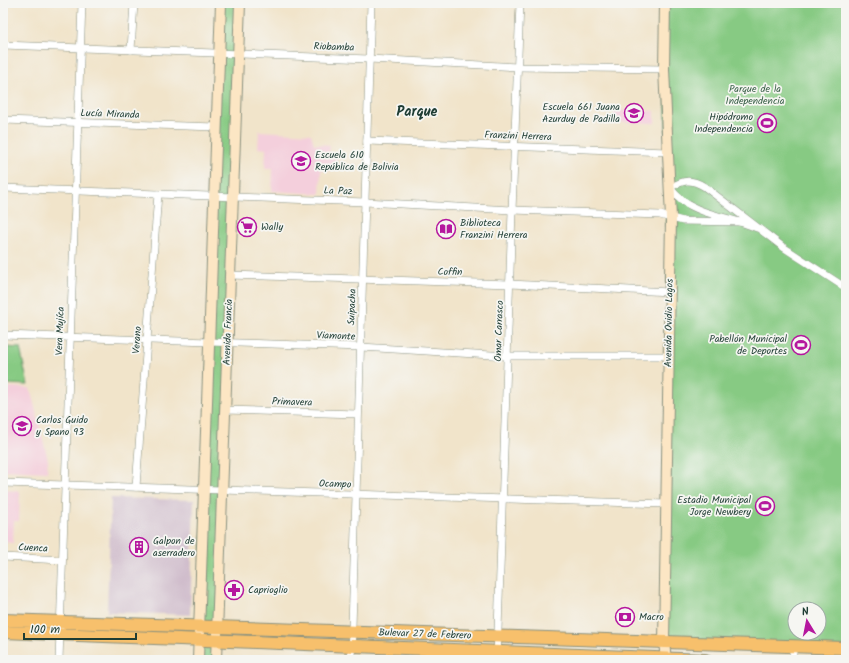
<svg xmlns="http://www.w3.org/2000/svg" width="849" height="663" font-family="Kalam,sans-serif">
<rect width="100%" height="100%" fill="#f6f6f2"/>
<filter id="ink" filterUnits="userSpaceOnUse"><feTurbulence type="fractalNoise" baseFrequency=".025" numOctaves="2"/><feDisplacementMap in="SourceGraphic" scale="8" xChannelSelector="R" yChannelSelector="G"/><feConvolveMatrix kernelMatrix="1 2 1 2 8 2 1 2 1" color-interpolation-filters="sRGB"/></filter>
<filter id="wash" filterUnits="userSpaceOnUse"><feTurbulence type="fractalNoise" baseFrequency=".012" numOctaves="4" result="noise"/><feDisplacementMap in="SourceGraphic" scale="16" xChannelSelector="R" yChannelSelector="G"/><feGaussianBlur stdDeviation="0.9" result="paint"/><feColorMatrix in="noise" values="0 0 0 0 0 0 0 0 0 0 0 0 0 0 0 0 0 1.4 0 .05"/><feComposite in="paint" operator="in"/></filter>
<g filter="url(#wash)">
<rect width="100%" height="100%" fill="#f1e4ca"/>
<g fill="#f4cfdc">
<polygon points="614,110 655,111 655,123 614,122"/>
<polygon points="259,131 311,134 314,144 330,145 329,153 337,153 336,171 321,170 320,194 272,191 273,168 265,168 266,149 258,148"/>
<polygon points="6,387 30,388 48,460 47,472 3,470"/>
<polygon points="3,490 20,491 19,521 14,521 13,543 3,542"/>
</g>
<polygon fill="#d0bdcc" points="111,498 194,500 190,615 107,612"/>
<g fill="#87ca83" stroke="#53845c" fill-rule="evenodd">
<polygon points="221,3 240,3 216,660 198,660"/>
<path d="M665,3H846V648L664,642L668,356ZM795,609H819V633H795Z"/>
<polygon points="7,347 20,348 28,385 6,384"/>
</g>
</g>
<g filter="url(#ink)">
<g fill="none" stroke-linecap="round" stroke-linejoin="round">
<defs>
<g id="street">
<polyline points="3,45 369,59 518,67 664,69"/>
<polyline points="131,50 134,3"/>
<polyline points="3,120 216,127"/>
<polyline points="367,141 668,152"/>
<polyline points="3,188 365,202 512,210 660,215 683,221 743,222"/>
<path d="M757,228C734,218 702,215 683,201C678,197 674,193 670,188C684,179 691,179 705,187L783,247L846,288"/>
<polyline points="230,275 510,284 670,292"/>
<polyline points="3,335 361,347 508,356 668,356"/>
<polyline points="225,410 358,414"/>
<polyline points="3,483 666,504"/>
<polyline points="136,487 158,194"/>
<polyline points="3,557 62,560"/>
<polyline points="59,660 82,3"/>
<polyline points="351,660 371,3"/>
<path d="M497,660C502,510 507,361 512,211C514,142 518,72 520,3"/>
<polyline points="793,660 793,647"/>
</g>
<g id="secondary">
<polyline points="665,3 664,69 671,218 664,642 666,660"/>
<polyline points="198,660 221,3"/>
<polyline points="216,660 240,3"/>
</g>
<g id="primary">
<polyline points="3,620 846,648"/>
<polyline points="3,632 705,660"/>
</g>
</defs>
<use href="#street" stroke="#88907f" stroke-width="8"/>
<use href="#secondary" stroke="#88907f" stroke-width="12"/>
<use href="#primary" stroke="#88907f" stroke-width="14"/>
<use href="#street" stroke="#fff" stroke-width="7"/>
<use href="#secondary" stroke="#fce6c4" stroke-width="10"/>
<use href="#primary" stroke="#f7c06c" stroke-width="12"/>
</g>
</g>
<defs>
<symbol id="school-ring" viewBox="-11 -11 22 22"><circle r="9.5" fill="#f6f6f2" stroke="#b5179e" stroke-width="1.5"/><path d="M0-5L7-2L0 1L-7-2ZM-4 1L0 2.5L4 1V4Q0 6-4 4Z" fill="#b5179e"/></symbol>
<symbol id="stadium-ring" viewBox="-11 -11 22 22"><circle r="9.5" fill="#f6f6f2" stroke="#b5179e" stroke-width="1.5"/><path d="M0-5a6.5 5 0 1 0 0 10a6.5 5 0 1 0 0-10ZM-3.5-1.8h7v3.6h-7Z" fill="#b5179e"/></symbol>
<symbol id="supermarket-ring" viewBox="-11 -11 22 22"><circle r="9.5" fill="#f6f6f2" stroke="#b5179e" stroke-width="1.5"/><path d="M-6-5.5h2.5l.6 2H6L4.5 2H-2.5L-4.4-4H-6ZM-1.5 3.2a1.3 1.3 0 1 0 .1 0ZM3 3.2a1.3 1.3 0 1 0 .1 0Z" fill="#b5179e"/></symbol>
<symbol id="library-ring" viewBox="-11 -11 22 22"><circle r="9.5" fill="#f6f6f2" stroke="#b5179e" stroke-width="1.5"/><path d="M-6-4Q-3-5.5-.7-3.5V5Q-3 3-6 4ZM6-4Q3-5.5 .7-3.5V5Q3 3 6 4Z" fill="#b5179e"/></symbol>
<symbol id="building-ring" viewBox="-11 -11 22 22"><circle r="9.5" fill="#f6f6f2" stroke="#b5179e" stroke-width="1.5"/><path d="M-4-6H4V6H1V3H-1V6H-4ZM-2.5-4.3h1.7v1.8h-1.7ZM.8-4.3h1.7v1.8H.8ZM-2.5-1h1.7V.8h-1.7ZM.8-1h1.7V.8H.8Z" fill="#b5179e"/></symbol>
<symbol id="pharmacy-ring" viewBox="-11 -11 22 22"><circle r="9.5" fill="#f6f6f2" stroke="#b5179e" stroke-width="1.5"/><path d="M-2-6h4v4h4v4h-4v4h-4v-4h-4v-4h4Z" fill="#b5179e"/></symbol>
<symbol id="bank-ring" viewBox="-11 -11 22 22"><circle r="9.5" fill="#f6f6f2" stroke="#b5179e" stroke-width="1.5"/><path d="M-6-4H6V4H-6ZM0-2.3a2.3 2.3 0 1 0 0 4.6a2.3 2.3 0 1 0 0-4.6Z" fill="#b5179e"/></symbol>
</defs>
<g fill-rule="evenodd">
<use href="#school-ring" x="623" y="102" width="22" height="22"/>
<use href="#stadium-ring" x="756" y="112" width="22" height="22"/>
<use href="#school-ring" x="290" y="150" width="22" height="22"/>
<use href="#supermarket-ring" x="236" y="216" width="22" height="22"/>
<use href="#library-ring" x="435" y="218" width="22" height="22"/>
<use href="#stadium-ring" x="790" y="334" width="22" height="22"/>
<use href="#school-ring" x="11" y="415" width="22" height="22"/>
<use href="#stadium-ring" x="754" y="495" width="22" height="22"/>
<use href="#building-ring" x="128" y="536" width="22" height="22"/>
<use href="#pharmacy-ring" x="223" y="579" width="22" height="22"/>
<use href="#bank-ring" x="614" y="606" width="22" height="22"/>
</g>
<g text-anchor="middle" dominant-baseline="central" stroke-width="3.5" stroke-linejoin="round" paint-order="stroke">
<g font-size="10" fill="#1f3d34" stroke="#f6f6f2">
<text transform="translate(334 47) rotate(2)">Riobamba</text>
<text transform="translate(110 114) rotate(2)">Lucía Miranda</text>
<text transform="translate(518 136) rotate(2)">Franzini Herrera</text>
<text transform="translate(338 191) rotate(2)">La Paz</text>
<text transform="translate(450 272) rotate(1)">Coffin</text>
<text transform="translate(352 307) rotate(-88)">Suipacha</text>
<text transform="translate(669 323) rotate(-89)">Avenida Ovidio Lagos</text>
<text transform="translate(60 331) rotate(-88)">Vera Mujíca</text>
<text transform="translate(499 331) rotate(-88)">Omar Carrasco</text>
<text transform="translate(228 332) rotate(-88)">Avenida Francia</text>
<text transform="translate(336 336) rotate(2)">Viamonte</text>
<text transform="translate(137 340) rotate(-86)">Verano</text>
<text transform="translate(292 402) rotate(2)">Primavera</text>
<text transform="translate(335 484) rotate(2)">Ocampo</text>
<text transform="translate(33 548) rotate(3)">Cuenca</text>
<text transform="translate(425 634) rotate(2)">Bulevar 27 de Febrero</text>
</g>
<g font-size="10" fill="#396048" stroke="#f6f6f2">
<text x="755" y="89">Parque de la<tspan x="755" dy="12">Independencia</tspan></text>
</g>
<g font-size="10" fill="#1f3d34" stroke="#f6f6f2" text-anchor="start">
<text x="620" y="107" text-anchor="end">Escuela 661 Juana<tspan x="620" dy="12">Azurduy de Padilla</tspan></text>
<text x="753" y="117" text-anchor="end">Hipódromo<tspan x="753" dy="12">Independencia</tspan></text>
<text x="315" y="155">Escuela 610<tspan x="315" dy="12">República de Bolivia</tspan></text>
<text x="460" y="223">Biblioteca<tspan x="460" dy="12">Franzini Herrera</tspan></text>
<text x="261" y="227">Wally</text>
<text x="787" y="339" text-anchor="end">Pabellón Municipal<tspan x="787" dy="12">de Deportes</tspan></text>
<text x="36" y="420">Carlos Guido<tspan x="36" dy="12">y Spano 93</tspan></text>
<text x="751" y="500" text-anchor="end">Estadio Municipal<tspan x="751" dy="12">Jorge Newbery</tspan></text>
<text x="153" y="541">Galpon de<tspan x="153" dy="12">aserradero</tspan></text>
<text x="248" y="590">Caprioglio</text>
<text x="639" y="617">Macro</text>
</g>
<g font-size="14" font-weight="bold" fill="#1f3d34" stroke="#f6f6f2">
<text x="417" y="112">Parque</text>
</g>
</g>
<rect width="849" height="663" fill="none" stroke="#f6f6f2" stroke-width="16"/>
<g transform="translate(807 621) rotate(350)"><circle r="19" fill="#f6f6f2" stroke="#a0aca6"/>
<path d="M0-3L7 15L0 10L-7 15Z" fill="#b5179e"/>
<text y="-6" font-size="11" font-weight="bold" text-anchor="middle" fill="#1f3d34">N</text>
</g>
<path d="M24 633v6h112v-6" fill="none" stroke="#1f3d34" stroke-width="2"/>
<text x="30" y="633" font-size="12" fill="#1f3d34" stroke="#f6f6f2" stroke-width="3" paint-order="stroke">100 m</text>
</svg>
